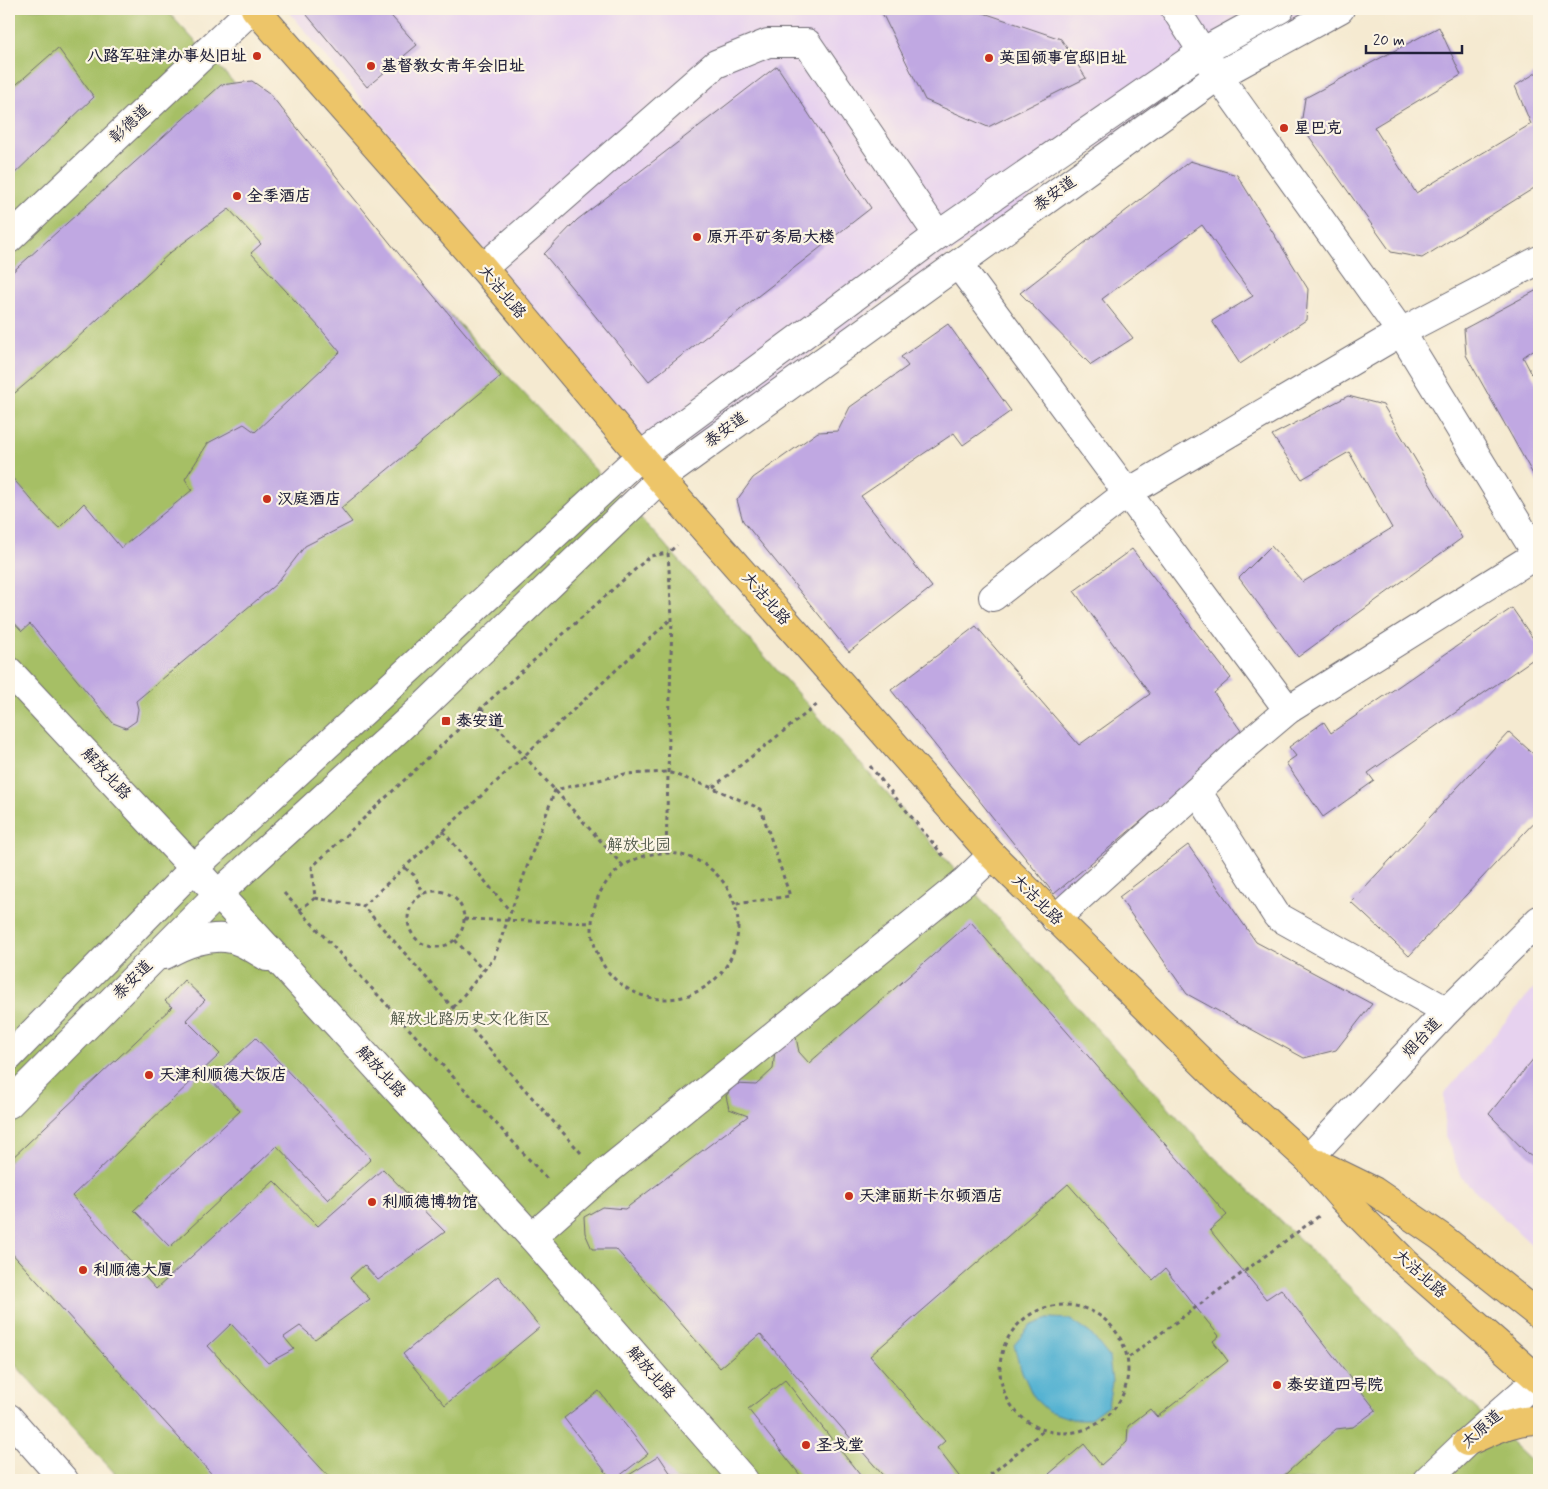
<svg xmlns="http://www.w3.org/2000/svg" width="1548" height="1489" font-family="Mynerve,'LXGW WenKai TC',sans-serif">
<rect width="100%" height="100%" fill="#fcf5e5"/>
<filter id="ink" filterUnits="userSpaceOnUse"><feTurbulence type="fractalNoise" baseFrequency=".02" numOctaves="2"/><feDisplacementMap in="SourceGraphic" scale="10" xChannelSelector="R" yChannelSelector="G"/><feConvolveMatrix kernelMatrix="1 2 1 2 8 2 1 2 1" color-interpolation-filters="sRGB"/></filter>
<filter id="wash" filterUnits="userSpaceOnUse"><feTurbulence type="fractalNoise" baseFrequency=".0096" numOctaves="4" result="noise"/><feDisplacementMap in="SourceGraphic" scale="20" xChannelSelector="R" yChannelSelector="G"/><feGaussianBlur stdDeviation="1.12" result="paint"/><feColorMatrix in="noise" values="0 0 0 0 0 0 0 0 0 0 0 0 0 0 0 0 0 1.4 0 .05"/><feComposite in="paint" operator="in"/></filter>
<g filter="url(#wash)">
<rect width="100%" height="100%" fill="#f5ead1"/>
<g fill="#e7d2ef">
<polygon points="287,9 1319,9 1201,74 659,463"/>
<polygon points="1539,984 1539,1252 1461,1177 1445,1134 1444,1094 1533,989"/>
</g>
<polygon fill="#a6bf65" stroke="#647050" points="9,9 165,9 659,538 1088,1019 1214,1157 1539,1469 1539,1480 121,1480 9,1358"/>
<polygon fill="#54b2d2" stroke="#3b6a86" points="1050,1318 1069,1319 1090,1333 1109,1357 1112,1382 1108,1405 1089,1419 1072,1419 1048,1411 1034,1398 1019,1365 1014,1345 1030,1326"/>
<g id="blocks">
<g fill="#c0a8e2">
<polygon points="302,9 385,9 417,45 367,87"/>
<polygon points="890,9 972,9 1061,39 1086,78 988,127 925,100 882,13"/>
<polygon points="1439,27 1461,75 1374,127 1416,193 1531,124 1515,86 1539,71 1539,185 1422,258 1391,252 1301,125 1305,98"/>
<polygon points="58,48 94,97 9,179 9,91"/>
<polygon points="777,66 871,208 649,381 544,254 577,220"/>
<polygon points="252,81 269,93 403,259 501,376 341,508 352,522 305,546 276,584 136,701 138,709 136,721 126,728 113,723 30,624 22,631 9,617 9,474 44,514 59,528 84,503 121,548 192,490 185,479 208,443 244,424 255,432 340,352 320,328 251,253 261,244 229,209 171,252 50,363 9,398 9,275 221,85"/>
<polygon points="1190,161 1237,175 1308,289 1306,320 1240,364 1212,321 1253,296 1202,225 1102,299 1133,338 1091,365 1020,293"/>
<polygon points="1539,289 1539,346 1523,357 1539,388 1539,485 1466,355 1464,329"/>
<polygon points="948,324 1011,411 963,445 954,433 861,496 932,587 849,652 743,521 737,500 753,478 818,432 838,431 850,407 908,366 901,357"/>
<polygon points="1348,396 1383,405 1462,538 1298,657 1239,578 1271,546 1303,582 1392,528 1349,452 1302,479 1272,435"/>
<polygon points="1132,549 1231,678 1214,693 1244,735 1054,894 891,690 976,626 1079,745 1150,694 1074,591"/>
<polygon points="1512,608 1539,647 1539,655 1368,773 1374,781 1323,817 1286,763 1296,756 1289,747 1324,722 1331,733"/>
<polygon points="1509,732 1539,759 1539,817 1409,956 1351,902"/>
<polygon points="1188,845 1256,942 1372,1004 1336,1050 1304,1058 1187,994 1119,897"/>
<polygon points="971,922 1227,1215 1210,1230 1266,1299 1281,1289 1376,1410 1353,1427 1336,1429 1279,1480 1054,1480 1049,1474 1084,1444 1101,1465 1127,1442 1128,1426 1150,1409 1157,1417 1228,1361 1213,1341 1219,1336 1165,1269 1153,1280 1068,1184 870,1356 945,1441 937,1448 962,1480 906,1480 903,1477 900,1480 887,1480 760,1334 720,1368 616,1249 592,1249 585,1233 584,1217 602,1207 625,1209 748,1116 729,1109 726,1096 735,1084 756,1085 773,1069 776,1040 796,1037 799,1052 809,1063"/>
<polygon points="184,980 205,1000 186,1020 220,1054 72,1196 156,1289 274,1181 318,1226 383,1169 445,1232 378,1280 364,1265 350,1278 370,1299 315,1339 300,1326 284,1337 294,1349 268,1363 231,1324 208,1346 332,1480 217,1480 9,1250 9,1161 172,1007 165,1001"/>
<polygon points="256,1038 371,1159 328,1200 277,1146 170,1247 134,1210 240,1111 211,1080"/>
<polygon points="1539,1052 1539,1162 1528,1154 1489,1114"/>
<polygon points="498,1276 540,1327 445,1405 403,1354"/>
<polygon points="785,1380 864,1480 804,1480 748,1409"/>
<polygon points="599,1391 648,1454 614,1480 612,1480 564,1418"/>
<polygon points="659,1456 675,1480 621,1480"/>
</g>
</g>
</g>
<g filter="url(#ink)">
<use href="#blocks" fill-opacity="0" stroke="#6c6870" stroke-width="1"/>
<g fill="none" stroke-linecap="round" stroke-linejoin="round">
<defs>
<g id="minor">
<polyline points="1175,9 1218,76 1401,332 1539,558"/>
<polyline points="9,239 252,9"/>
<polyline points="958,264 1288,710"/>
<polyline points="483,268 716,64 768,43 807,43 938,235"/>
<polyline points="993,597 1127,493 1401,332 1539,260"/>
<polyline points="9,671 218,894 532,1237 744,1480"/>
<polyline points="1197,791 1277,916 1447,1011"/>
<polyline points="1055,919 1197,791 1242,749 1288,710 1539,553"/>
<path d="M165,955C184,944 210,934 232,939C244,942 256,950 267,957"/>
<polyline points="9,1057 194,868 640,456 938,235 1202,52 1280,9"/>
<polyline points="9,1104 218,894 425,705 660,479 1218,76 1340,9"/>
<polyline points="1308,1159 1447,1011 1539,920"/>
<polyline points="532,1237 601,1176 964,882 992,855"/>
<polyline points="9,1418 64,1480"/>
<polyline points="1427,1480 1467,1442 1539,1378"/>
</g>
<g id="major">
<polyline points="255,9 483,268 660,479 992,855 1216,1076 1308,1159 1342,1198 1406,1263 1539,1380"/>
<polyline points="1319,1164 1374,1191 1441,1237 1539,1315"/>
<path d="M1467,1442C1490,1432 1514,1419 1539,1420"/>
</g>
</defs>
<use href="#minor" stroke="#6c6870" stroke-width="30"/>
<use href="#major" stroke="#6c6870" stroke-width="30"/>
<g stroke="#6c6870" stroke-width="3" stroke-dasharray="4 4" stroke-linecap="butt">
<polyline points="481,708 624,867"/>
<polyline points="870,766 945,858"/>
<polyline points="713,787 818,704"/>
<polyline points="443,831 510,911"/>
<polyline points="666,853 672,618 668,553 677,545"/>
<circle cx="665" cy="926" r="73"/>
<polyline points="405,868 414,875 424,894"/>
<circle cx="436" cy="919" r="28"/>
<polyline points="284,893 549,1181"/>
<polyline points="315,898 363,906"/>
<polyline points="299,910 315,898 312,867 481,708 650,556 668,553"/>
<polyline points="464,919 592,923"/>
<polyline points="455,940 483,970"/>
<polyline points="453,1008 494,958 555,790 625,774 668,772 713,788 761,809 790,896 736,904"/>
<polyline points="581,1153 363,906 672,618"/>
<circle cx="1064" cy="1369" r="64"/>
<polyline points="1129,1357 1319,1216"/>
<polyline points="984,1480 1043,1431"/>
</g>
<use href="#minor" stroke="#fff" stroke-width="28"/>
<use href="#major" stroke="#edc569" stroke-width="28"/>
</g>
</g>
<g fill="#c8321e" stroke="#fcf5e5" stroke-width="2">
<circle cx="257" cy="56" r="5"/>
<circle cx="989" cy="58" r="5"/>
<circle cx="371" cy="66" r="5"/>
<circle cx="1284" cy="128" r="5"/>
<circle cx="237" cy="196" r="5"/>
<circle cx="697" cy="237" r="5"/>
<circle cx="267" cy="499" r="5"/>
<rect x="441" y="716" width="10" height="10" rx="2.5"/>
<circle cx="149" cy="1075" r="5"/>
<circle cx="849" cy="1196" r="5"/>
<circle cx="372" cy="1202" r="5"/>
<circle cx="83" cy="1270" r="5"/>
<circle cx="1277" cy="1385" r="5"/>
<circle cx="806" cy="1445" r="5"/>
</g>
<g text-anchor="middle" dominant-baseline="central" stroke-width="4.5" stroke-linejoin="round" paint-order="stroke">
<g font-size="16" font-weight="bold" fill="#22223b" stroke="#fcf5e5" text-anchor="start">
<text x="247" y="56" text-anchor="end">八路军驻津办事处旧址</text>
<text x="999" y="58">英国领事官邸旧址</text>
<text x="381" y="66">基督教女青年会旧址</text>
<text x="1294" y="128">星巴克</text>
<text x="247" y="196">全季酒店</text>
<text x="707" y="237">原开平矿务局大楼</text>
<text x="277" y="499">汉庭酒店</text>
<text x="456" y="721">泰安道</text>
<text x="159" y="1075">天津利顺德大饭店</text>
<text x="859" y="1196">天津丽斯卡尔顿酒店</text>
<text x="382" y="1202">利顺德博物馆</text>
<text x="93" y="1270">利顺德大厦</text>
<text x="1287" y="1385">泰安道四号院</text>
<text x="816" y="1445">圣戈堂</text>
</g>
<g font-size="16" fill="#22223b" stroke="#fcf5e5">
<text transform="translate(130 124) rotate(-43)">彰德道</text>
<text transform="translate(1055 194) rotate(-36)">泰安道</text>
<text transform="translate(502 292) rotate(50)">大沽北路</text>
<text transform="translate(726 430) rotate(-36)">泰安道</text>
<text transform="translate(766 599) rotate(49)">大沽北路</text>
<text transform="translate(106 774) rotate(47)">解放北路</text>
<text transform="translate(1037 900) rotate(45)">大沽北路</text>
<text transform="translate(133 980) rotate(-45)">泰安道</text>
<text transform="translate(1422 1038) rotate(-47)">烟台道</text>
<text transform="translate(381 1072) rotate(47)">解放北路</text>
<text transform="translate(1420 1274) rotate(42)">大沽北路</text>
<text transform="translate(651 1373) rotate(49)">解放北路</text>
<text transform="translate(1482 1429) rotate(-42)">太原道</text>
</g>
<g font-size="16" fill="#50594a" stroke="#fcf5e5">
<text x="639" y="845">解放北园</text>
<text x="470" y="1019">解放北路历史文化街区</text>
</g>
</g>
<rect width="1548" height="1489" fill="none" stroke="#fcf5e5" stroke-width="30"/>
<path d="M1366 45v8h96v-8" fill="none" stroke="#22223b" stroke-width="2.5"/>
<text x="1373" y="45" font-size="15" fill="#22223b" stroke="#fcf5e5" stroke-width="4" paint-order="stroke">20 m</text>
</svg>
